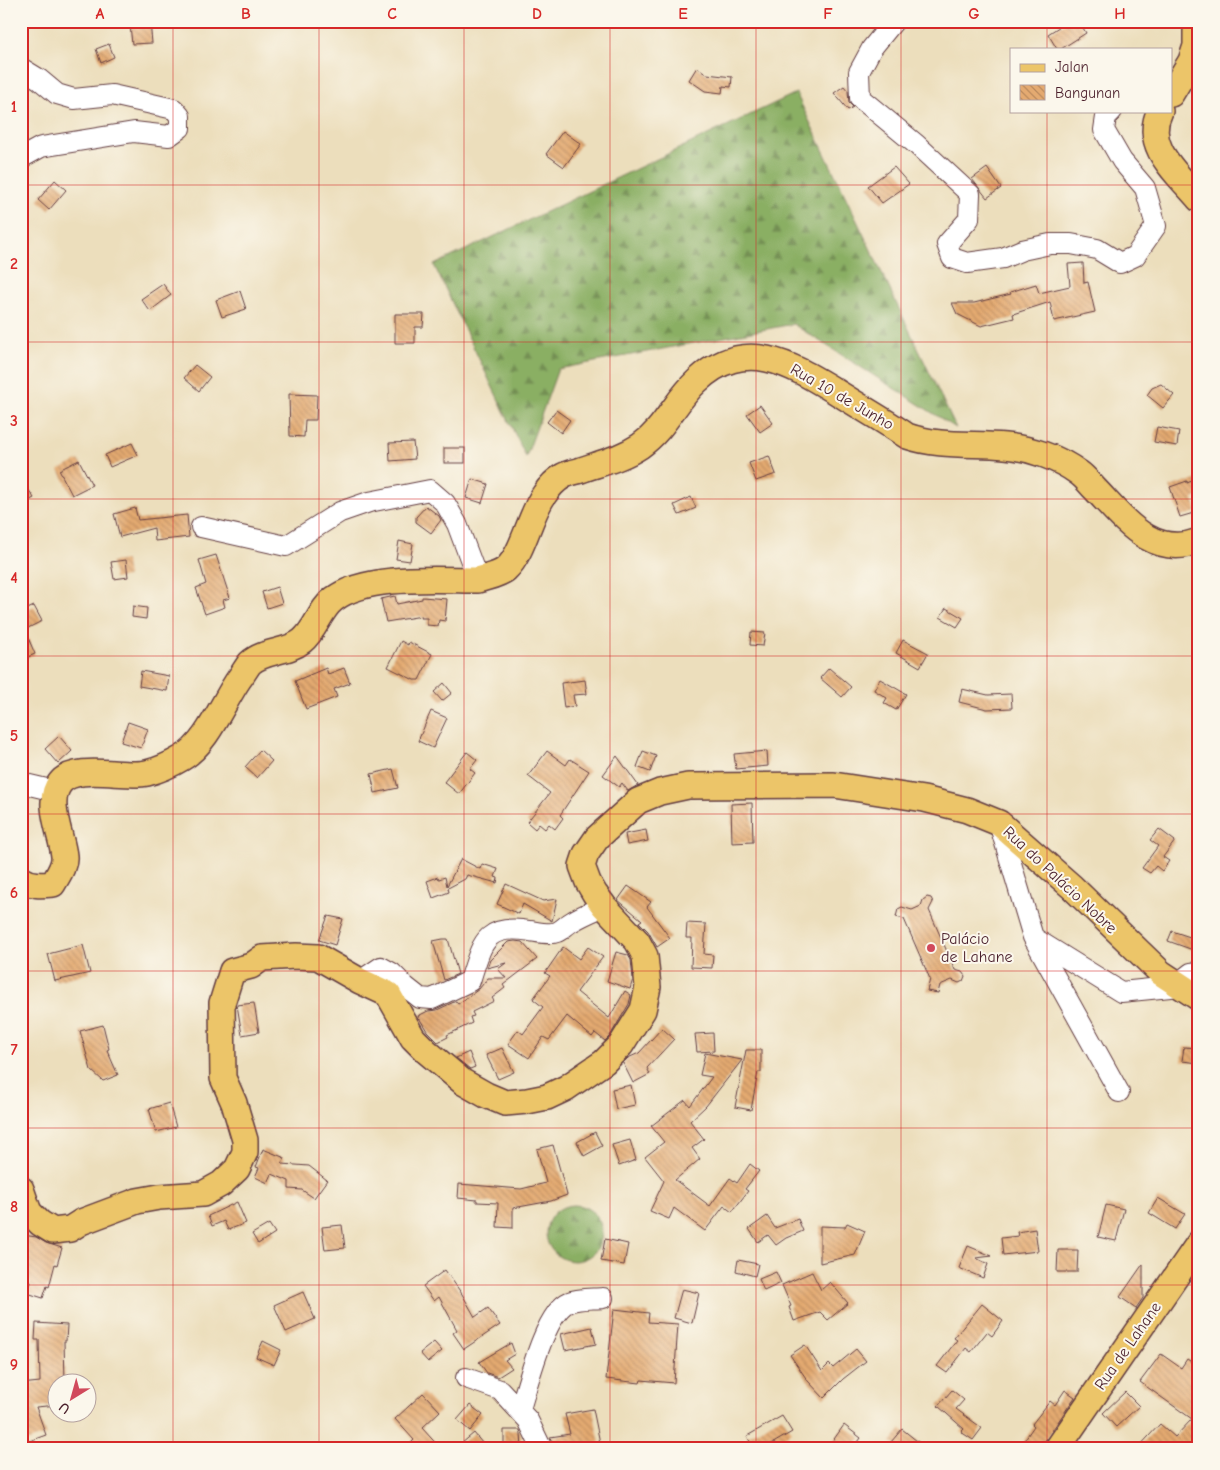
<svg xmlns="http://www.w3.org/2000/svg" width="1220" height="1470" font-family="'Comic Neue',sans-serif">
<defs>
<pattern id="forest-firs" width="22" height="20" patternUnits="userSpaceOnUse" patternTransform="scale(1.25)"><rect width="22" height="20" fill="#8aaf64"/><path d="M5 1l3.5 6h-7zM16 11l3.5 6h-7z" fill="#738e53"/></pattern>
<pattern id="building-back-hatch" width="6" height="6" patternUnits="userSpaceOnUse" patternTransform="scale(1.25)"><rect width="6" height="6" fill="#e4aa71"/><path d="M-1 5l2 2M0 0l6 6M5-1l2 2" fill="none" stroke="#bb8a5d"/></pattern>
</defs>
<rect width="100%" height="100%" fill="#fbf7ec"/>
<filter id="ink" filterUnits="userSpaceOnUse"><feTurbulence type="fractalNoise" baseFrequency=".02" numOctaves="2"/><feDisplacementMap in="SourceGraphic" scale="10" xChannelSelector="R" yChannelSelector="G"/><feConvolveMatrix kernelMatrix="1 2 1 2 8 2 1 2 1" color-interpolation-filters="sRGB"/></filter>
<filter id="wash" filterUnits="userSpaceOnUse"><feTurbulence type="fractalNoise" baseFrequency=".0096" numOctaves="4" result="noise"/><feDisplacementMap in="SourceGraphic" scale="20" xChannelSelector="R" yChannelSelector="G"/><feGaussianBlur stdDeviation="1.12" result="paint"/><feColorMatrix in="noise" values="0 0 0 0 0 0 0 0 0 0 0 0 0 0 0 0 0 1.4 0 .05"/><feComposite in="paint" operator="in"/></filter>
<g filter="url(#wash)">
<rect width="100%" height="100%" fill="#ecdebc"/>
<g fill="url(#forest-firs)" stroke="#6a6748">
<polygon points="796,93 956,428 793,324 558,369 526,457 434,265"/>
<circle cx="574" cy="1233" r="28"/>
</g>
<g id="blocks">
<g fill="url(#building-back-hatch)">
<polygon points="1068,21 1079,21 1086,33 1061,49 1057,49 1048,34"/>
<polygon points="150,22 152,43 132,44 130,25"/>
<polygon points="109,44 114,57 101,63 96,49"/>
<polygon points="697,67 707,74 732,77 731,87 723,86 722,93 705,91 689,80"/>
<polygon points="844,86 848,91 849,103 853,107 848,110 834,93"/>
<polygon points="563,131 581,144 564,167 546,154"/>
<polygon points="894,167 909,184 882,203 868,186"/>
<polygon points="987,168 1001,188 987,198 972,179"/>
<polygon points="55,180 66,190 49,210 38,200"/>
<polygon points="1083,263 1084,283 1088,282 1095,312 1054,321 1050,302 1013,314 1014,318 981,326 957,314 952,303 974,303 1011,294 1010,292 1036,284 1039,293 1070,286 1068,264"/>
<polygon points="163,284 171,295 150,311 141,299"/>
<polygon points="240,291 246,309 222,317 216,300"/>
<polygon points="395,314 424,314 423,327 415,327 415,343 395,343"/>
<polygon points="195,365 210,377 199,391 184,378"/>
<polygon points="1161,384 1174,395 1163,408 1147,395 1152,388"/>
<polygon points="289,394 317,395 316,420 305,420 304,437 290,436"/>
<polygon points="760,405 773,423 760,432 747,414"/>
<polygon points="556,410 570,420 561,433 547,422"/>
<polygon points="1157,427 1179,431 1177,446 1154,442"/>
<polygon points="413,442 415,459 390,461 389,443"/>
<polygon points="132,443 138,455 110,467 105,455"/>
<rect x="444" y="448" width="21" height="15"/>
<polygon points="769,456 776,474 756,481 749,463"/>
<polygon points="79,460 92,485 72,495 59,470"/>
<polygon points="21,478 34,498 21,505"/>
<polygon points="1199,478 1199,496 1193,499 1197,512 1180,517 1170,487 1187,481 1187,483"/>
<polygon points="472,479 488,484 482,503 466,498"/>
<polygon points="691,497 696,508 679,515 674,505"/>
<polygon points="426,506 439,516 441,520 431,533 416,522 416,517"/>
<polygon points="135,508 138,520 187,515 189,537 155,541 154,528 120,537 114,514"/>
<polygon points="399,541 413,544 410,561 396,559"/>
<polygon points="216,555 230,598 223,600 225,607 205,614 196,588 206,584 199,560"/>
<polygon points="126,560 128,577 114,579 111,562"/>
<polygon points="277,587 282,603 267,608 262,592"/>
<polygon points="395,596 397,604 422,599 422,597 447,599 445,621 439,620 438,626 427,625 427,618 421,618 422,616 386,622 381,599"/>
<polygon points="34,606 42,621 28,628 21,612"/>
<polygon points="133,606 147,608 146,619 132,617"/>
<polygon points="946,608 963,618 957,627 940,617"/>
<polygon points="21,621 35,654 21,660"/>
<polygon points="751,632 765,633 763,646 750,645"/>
<polygon points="903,640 928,653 920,667 896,653"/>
<polygon points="401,641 408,645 409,642 432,654 419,680 414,680 388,667"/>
<polygon points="326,668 328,674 344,668 350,683 334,689 337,697 306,709 295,681"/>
<polygon points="829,668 851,687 842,697 820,678"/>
<polygon points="141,671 169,676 167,691 139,686"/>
<polygon points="880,679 906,694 896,710 884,703 887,698 874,690"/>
<polygon points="585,680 587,694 573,695 575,706 564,708 561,683"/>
<polygon points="444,683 452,693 442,701 434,692"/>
<polygon points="962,689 988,695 1011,694 1012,708 987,709 959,702"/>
<polygon points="431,711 447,718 433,748 418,741"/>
<polygon points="128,722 148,729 141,748 121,742"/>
<polygon points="59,736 72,751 58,764 45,749"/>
<polygon points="260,750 272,761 257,778 245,767"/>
<polygon points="547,751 566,765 570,759 589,771 560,815 563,818 555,829 549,824 545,829 539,824 535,829 527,822 550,793 528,776"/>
<polygon points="643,751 656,756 650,772 637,767"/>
<polygon points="767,751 768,766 736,769 734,754"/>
<polygon points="467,752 477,760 470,769 475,773 459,794 444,782"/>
<polygon points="617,756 638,785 628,791 622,783 619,787 603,775"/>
<polygon points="393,769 398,788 375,793 371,774"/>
<polygon points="752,803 753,842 732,843 731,804"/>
<polygon points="1159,829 1175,841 1163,857 1169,861 1162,871 1156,866 1150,873 1142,868 1158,846 1150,840"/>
<polygon points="646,830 648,841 627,845 625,834"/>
<polygon points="461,859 480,869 482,864 498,869 495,877 498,878 497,883 467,875 465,879 448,888 449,892 433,898 427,881 438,877 439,879 445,877 447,886"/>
<polygon points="506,884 543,901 557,899 552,921 523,904 519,914 497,904"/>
<polygon points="628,886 651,902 647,907 670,938 657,947 648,931 639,922 642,920 618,900"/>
<polygon points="927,897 931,898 933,902 929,910 955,970 962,972 965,976 963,981 959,983 952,980 940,985 938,993 927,991 930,979 904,919 896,917 898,909 902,907 912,910 921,906 923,900"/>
<polygon points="328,916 343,919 335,945 319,940"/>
<polygon points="687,923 706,924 704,954 713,955 712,968 691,967 692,938 686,938"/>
<polygon points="1172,931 1199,940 1196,951 1168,941"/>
<polygon points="443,939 448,939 458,974 444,980 433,941"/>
<polygon points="515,941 522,942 537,959 503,985 505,988 492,998 494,1001 472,1012 474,1016 470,1017 472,1023 447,1035 448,1037 438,1042 427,1031 418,1016 428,1011 437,1010 456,1001 458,1004 479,989 488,978 506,978 498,969 506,963 487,968 490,960 508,942"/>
<polygon points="83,945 90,973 55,981 48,954"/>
<polygon points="563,947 579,959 588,947 603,957 577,992 609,1018 625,991 631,995 629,1004 610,1036 605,1041 595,1033 592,1037 567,1016 549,1040 543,1037 529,1058 508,1044 518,1030 523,1034 543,1007 533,999 550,976 545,973"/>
<polygon points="616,952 628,955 631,960 633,979 630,989 607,981"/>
<polygon points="254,1003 259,1032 242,1035 237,1005"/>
<polygon points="103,1025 109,1049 107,1050 118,1075 103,1081 91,1070 80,1031"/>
<polygon points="662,1028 674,1039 647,1068 650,1074 633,1083 623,1063 628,1058 639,1053"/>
<polygon points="713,1033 714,1051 697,1052 695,1034"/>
<polygon points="1184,1047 1199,1048 1199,1063 1182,1061"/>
<polygon points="502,1048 514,1072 498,1079 486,1055"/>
<polygon points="746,1050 761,1050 761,1072 758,1072 751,1110 735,1107"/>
<polygon points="469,1052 475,1067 470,1069 456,1058"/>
<polygon points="705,1053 742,1060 706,1106 690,1121 704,1139 692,1148 700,1159 675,1180 710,1206 730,1178 737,1183 750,1164 759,1171 745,1189 748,1191 732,1212 724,1206 705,1231 674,1208 669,1219 650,1211 664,1181 645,1157 664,1142 651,1126 685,1100 690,1106 712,1077 700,1075"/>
<polygon points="631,1085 635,1105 616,1109 612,1089"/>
<polygon points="169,1103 176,1127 156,1132 149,1109"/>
<polygon points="595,1132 602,1146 584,1156 577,1142"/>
<polygon points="630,1140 636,1160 619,1166 612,1145"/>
<polygon points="553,1145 567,1195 551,1201 513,1208 513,1228 497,1227 498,1203 477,1202 477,1200 458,1198 459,1184 521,1189 546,1183 537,1149"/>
<polygon points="263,1149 285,1158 282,1164 309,1166 327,1180 314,1198 302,1190 289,1189 289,1181 272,1174 268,1183 255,1177 259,1168 256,1167"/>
<polygon points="1158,1198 1185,1214 1175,1229 1149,1213"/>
<polygon points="237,1202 246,1223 228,1230 224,1221 212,1226 208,1216"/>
<polygon points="1106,1205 1124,1209 1116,1241 1098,1237"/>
<polygon points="767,1216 775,1228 798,1219 803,1231 786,1238 776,1245 768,1235 758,1242 749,1229"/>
<polygon points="847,1223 865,1231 855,1255 820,1263 820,1226 845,1227"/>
<polygon points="269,1224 275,1233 258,1244 252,1234"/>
<polygon points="342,1225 345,1248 325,1250 322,1227"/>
<polygon points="1035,1229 1038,1251 1003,1255 1001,1238 1018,1236 1017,1232"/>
<polygon points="23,1235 36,1237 46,1243 62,1248 57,1265 55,1264 49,1287 47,1286 43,1298 27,1293 31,1282 21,1280 21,1243"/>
<polygon points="605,1239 628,1244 624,1265 601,1261"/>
<polygon points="968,1246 992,1256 976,1258 988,1264 983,1278 959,1268"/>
<polygon points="1058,1250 1078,1250 1077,1272 1057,1272"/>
<polygon points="738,1260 758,1264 755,1276 736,1271"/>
<polygon points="1143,1264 1143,1298 1136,1308 1120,1297"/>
<polygon points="445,1270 462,1294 475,1317 488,1308 500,1325 464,1349 453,1333 457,1330 439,1297 434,1301 423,1286"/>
<polygon points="776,1272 781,1283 764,1291 759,1279"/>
<polygon points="812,1272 821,1290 830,1282 848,1303 828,1320 820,1312 794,1321 789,1307 791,1306 782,1285"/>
<polygon points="682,1289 699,1293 692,1323 674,1318"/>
<polygon points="303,1292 315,1319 286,1332 274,1305"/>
<polygon points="982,1304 1003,1321 992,1336 987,1332 971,1352 966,1348 947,1373 937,1366 957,1340 954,1338"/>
<polygon points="614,1309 649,1313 648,1322 678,1324 674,1383 641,1380 640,1383 606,1379"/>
<polygon points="36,1323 67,1325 66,1341 64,1341 65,1382 58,1382 58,1405 36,1407 46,1435 21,1444 21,1384 40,1382 39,1340 35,1340"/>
<polygon points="592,1327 596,1344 565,1350 561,1334"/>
<polygon points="263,1341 281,1350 274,1365 256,1357"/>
<polygon points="434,1342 442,1351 428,1362 420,1353"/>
<polygon points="511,1343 515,1354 505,1360 512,1368 498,1377 487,1373 479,1362"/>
<polygon points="805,1345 822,1371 829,1364 833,1368 856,1349 866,1361 843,1379 824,1398 808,1381 790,1355"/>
<polygon points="1161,1354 1181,1368 1187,1359 1199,1367 1199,1449 1137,1449 1160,1424 1175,1437 1192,1419 1140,1382"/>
<polygon points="952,1390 964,1400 956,1409 982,1428 973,1440 961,1432 964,1429 938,1406"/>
<polygon points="1065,1390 1075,1397 1045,1441 1043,1449 1018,1449 1034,1426 1032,1424 1050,1401 1055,1405"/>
<polygon points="1125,1392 1139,1406 1116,1427 1103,1413"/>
<polygon points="423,1393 440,1411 422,1428 441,1449 405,1449 414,1440 395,1419"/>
<polygon points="470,1405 483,1415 470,1431 457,1420"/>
<polygon points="593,1409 600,1443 566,1449 554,1449 550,1437 570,1434 565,1414"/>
<polygon points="782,1416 792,1432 763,1449 754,1449 747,1436"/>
<polygon points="844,1425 861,1438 853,1449 827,1449"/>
<polygon points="902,1429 927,1449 900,1449 891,1442"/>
<polygon points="504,1430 520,1430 521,1434 522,1449 504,1449"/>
<polygon points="474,1433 487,1449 455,1449"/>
</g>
</g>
</g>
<g filter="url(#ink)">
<use href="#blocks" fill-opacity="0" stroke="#623c41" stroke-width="1"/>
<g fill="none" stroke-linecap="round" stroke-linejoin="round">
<defs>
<g id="minor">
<polyline points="894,21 872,48 859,72 860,98 917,145 970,194 969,219 947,244 952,258 967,263 1003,258 1022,250 1050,244 1071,244 1097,249 1120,263 1135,256 1156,226 1145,188 1122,161 1104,130 1106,117 1112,111"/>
<polyline points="21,68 39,79 57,94 74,99 112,95 174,109 180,116 180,128 169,136 134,132 41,147 21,158"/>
<polyline points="201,527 286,546 340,512 369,502 430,490 445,503 457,524 478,580"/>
<polyline points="21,783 55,791"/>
<polyline points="999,823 1033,937 1119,1092"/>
<polyline points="1034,938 1121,992 1180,986"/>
<path d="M360,981L381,967L392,973L406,987L420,998L432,999L470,981C482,944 484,923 530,931C537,932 550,935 557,932C562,930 567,924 573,921C583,915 593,911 604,906"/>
<polyline points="1177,984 1191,973 1199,972"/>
<polyline points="466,1378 500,1390 528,1420 542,1449"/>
<path d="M520,1409C528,1384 545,1312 569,1302C578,1298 593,1299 603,1298"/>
</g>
<g id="major">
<polyline points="1171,94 1191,61 1196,46 1196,21"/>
<path d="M1160,111C1142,146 1178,174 1199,199"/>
<path d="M21,879C31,886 42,885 53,884C58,875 65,866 64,856C62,835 45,802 60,783C75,763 125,778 147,773C159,770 172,764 182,758C207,744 223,702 239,679C243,674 246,668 250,663C264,650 287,653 302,641C316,630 320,609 334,599C367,574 438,580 478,580C487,577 499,575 506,569C523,554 530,514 544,495C548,489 556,480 563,476C568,473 575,472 581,470C601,463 622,458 640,446C665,429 675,401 697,381C746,335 792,365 840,394C862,408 885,421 907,436C939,447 972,443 1005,446C1030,448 1059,458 1079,473C1085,477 1090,484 1095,489C1124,519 1152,559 1199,541"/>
<polyline points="21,1189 29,1212 40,1223 53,1231 70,1229 81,1222 137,1201 159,1197 203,1194 221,1184 237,1169 245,1152 245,1140 234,1103 223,1078 222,1003 232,971 251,966 262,958 296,956 318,957 360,981 388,994 413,1038 426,1051 463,1082 486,1095 505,1103 527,1101 547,1097 566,1088 604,1062 621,1045 643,1010 648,987 645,956 637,941 604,906 595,894 588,882 582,866 586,854 597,838 638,801 660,792 688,786 834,785 924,799 967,810 999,823 1072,887 1161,973 1199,998"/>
<polyline points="1057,1449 1199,1243"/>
</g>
</defs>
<use href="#minor" stroke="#623c41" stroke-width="22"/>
<use href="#major" stroke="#623c41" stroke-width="28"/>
<use href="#minor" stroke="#fff" stroke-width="20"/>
<use href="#major" stroke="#ecc569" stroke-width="25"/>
</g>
</g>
<path fill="none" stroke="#d62828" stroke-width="1" stroke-opacity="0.55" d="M173,21V1449M319,21V1449M464,21V1449M610,21V1449M756,21V1449M901,21V1449M1047,21V49M1047,111V1449M21,185H1199M21,342H1199M21,499H1199M21,656H1199M21,814H1199M21,971H1199M21,1128H1199M21,1285H1199"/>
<circle fill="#d1495b" stroke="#fbf7ec" stroke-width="2" cx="931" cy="948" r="5"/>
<g text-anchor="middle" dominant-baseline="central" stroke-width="4" stroke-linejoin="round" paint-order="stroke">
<g font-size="16" fill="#4a1f2b" stroke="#fbf7ec">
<text transform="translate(842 397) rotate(30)">Rua 10 de Junho</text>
<text transform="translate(1060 880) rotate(43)">Rua do Palácio Nobre</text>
<text transform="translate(1128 1346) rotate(-55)">Rua de Lahane</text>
</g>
<g font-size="16" fill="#4a1f2b" stroke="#fbf7ec" text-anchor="start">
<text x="941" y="939">Palácio<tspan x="941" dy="18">de Lahane</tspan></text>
</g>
</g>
<rect width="1220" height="1470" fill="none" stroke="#fbf7ec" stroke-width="55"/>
<rect x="1010" y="48" width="162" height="65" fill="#fbf7ec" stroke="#b4a19f"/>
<rect x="1020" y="64" width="25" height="8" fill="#ecc569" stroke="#b4a19f"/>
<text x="1055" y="72" font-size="15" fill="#4a1f2b">Jalan</text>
<rect x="1020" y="85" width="25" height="15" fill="url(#building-back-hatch)" stroke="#b4a19f"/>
<text x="1055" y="98" font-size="15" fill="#4a1f2b">Bangunan</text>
<g transform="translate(72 1398) rotate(217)"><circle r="24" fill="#fbf7ec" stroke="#b4a19f"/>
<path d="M0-4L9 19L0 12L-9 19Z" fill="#d1495b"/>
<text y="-8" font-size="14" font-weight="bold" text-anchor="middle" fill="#4a1f2b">U</text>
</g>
<rect x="28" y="28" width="1164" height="1414" fill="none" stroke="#d62828" stroke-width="2"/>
<g font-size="16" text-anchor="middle" font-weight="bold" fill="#d62828">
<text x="100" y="19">A</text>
<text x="246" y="19">B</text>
<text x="392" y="19">C</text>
<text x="537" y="19">D</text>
<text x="683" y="19">E</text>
<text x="828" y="19">F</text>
<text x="974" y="19">G</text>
<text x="1120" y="19">H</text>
<text x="14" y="112">1</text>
<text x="14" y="269">2</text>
<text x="14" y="426">3</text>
<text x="14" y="583">4</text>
<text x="14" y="741">5</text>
<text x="14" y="898">6</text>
<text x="14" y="1055">7</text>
<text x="14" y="1212">8</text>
<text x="14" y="1370">9</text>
</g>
</svg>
